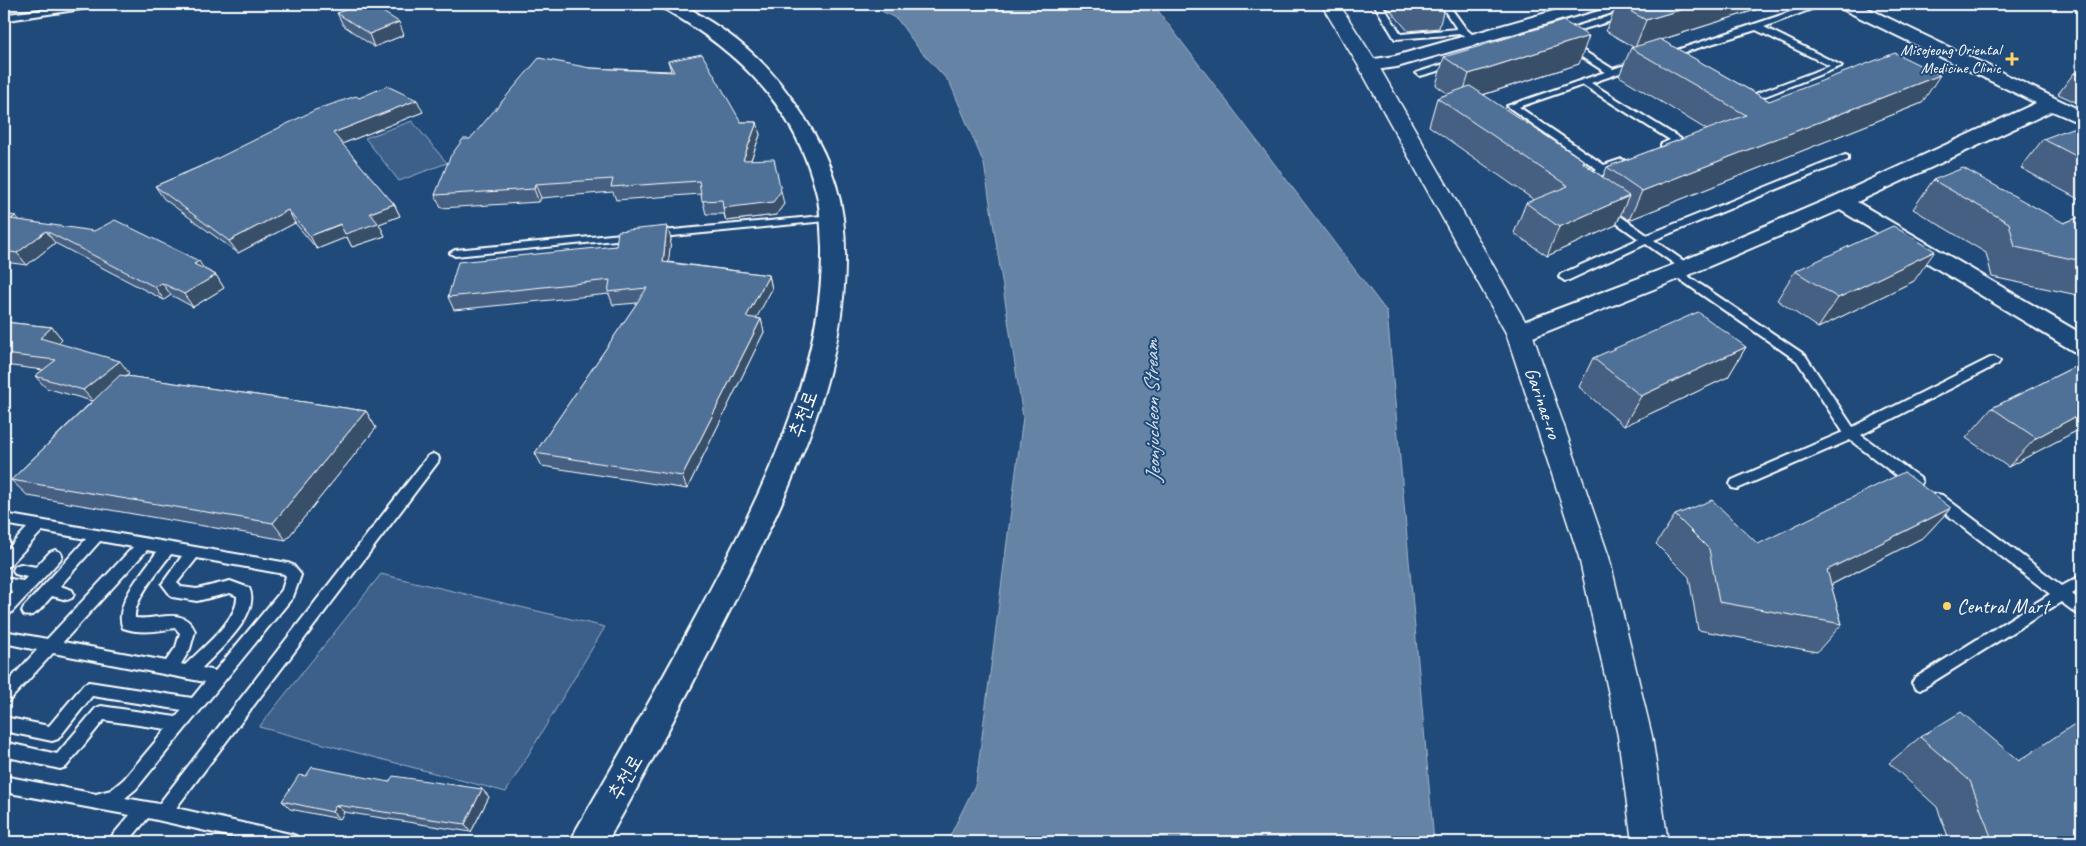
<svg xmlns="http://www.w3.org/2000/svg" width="2086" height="846" font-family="Caveat,'Poor Story',sans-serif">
<rect width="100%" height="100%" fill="#1f4a7a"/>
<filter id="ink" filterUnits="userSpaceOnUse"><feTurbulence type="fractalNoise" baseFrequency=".02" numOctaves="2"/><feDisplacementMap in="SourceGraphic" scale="10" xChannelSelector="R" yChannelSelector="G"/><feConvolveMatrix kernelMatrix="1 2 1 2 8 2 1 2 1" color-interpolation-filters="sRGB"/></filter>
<g filter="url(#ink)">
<g fill="#3c618b" stroke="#9eb0c5">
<polygon points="412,121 447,163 399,181 365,138"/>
<polygon points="381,574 605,627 506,792 259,727"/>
</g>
<polygon fill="#6583a4" stroke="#a3b5c8" points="868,4 1153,4 1387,312 1434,842 947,842 976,783 1023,417 984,164 950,83 919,49 897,19"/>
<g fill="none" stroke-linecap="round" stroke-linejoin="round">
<defs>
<g id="lane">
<polygon points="86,4 106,4 102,6 8,20 4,17 8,14"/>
<polygon points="145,4 156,4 159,6 155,8"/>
<polygon points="1374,4 1382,4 1401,34 1457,29 1440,4 1448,4 1466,29 1472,34 1468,37 1461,34 1395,39"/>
<polygon points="1814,4 1825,4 1764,27 1842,66 1755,100 1749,100 1739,94 1744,91 1752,95 1830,66 1756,30 1669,57 1662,55"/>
<polygon points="1626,11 1630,14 1629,16 1559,36 1555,33"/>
<polygon points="1569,42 1613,69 1634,62 1640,62 1640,66 1591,83 1681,139 1681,143 1664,149 1661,148 1661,144 1670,140 1583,85 1519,107 1604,165 1622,159 1627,162 1607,171 1590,186 1582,186 1582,182 1597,169 1507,106 1605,72 1566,47 1566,43"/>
<polygon points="1456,60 1459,61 1459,65 1420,76 1416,73"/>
<polygon points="1845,155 1848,156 1848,160 1654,240 1691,266 1692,268 1691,270 1683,270 1646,244 1569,280 1565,281 1559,277 1561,274 1639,239 1601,212 1600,210 1601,208 1609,208 1647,235"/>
<polygon points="832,215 837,218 836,220 652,238 647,235 652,232"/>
<polygon points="632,233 637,236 636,238 455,256 450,253 455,250"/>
<polygon points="1676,268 1805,355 1853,427 1990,358 1994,357 2000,361 1998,364 1861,435 1920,478 1922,482 1920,486 1910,486 1850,440 1737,489 1732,488 1730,484 1732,480 1843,432 1797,361 1672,274 1671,272"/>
<path d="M433,454L438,456L439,459L438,462L176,808L290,834L296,836L298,842H255L148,818L128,842H110L112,836L130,815L4,792V776L96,794L111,790L124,779L166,729L104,720L66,767L60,769L4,756V742L57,754L96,708L101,706L176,717L182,710L92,696L58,739L52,741L4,731V717L49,726L84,684L89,682L192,698L205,682L53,653L9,701L4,703V686L37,650L4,643V631L47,639L133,547L100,541L60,586L72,590L74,594L72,598L67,600L52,596C44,604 36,619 24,615L22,611L24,607L86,539L42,531L9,566L4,568V553L27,528L4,524V514L288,563L293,565L301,575L293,597L136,789L125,798L159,804L428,456ZM147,550L157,552C144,570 112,606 123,628C140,634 158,631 175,628L180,633L176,647L166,661L63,642ZM171,554L182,556L162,584L172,597L197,601L230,593L237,596C239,619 201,649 185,665L181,664L190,649L195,631C183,605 159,621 135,618C133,600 160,569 171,554ZM197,558L284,574L286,576L282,590L215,671L202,668C218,651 262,614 249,588L230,581L197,589L181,587L177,583Z"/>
<polygon points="1937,494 1942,495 2062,586 2082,575 2082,588 2072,594 2082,602 2082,616 2077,614 2061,602 1920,690 1915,688 1912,683 1915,678 2050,594 1932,503 1930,499 1932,495"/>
<polygon points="55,550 60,552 62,556 60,560 9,615 4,617 4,602 13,592 4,590 4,578 23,581 27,577 15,574 13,570 15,566 20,564 36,567 50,552"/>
</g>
<g id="street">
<path d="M661,4C667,4 674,3 680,4C687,5 695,12 701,16C731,34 758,55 779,82C810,121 837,168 843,218C858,354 792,485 733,604C693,684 651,764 607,842H571L576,830C619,756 661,682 701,607C759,497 824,375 822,247C821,230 821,212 817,195C796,106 739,52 663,8Z"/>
<polygon points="1578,4 1605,4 1602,8 1397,67 1368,71 1361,69 1359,65 1361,61 1395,56"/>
<polygon points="1838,4 1859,4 2082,111 2082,124 2052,111 1857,202 2082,334 2082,353 2073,351 1840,210 1684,277 1528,339 1519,341 1510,339 1507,333 1510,327 1668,267 1833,197 2036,103 1840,8"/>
</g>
<polygon id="secondary" points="1321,4 1339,4 1378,65 1532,333 1609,557 1652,736 1668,842 1632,842 1618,736 1579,557 1506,333 1358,65"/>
</defs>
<use href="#lane" stroke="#fff" stroke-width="4"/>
<use href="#street" stroke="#fff" stroke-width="4"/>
<use href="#secondary" stroke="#fff" stroke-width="3"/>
<use href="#lane" fill="#1f4a7a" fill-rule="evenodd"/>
<use href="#street" fill="#1f4a7a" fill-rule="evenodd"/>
<use href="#secondary" fill="#1f4a7a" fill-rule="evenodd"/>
</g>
<g fill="#456182" stroke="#fff">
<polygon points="1385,4 1445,4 1439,28 1408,31"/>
<polygon points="1617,4 1774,4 1661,40 1769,101 1922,103 1629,220 1621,215 1616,225 1547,256 1514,233 1526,203 1534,200 1429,126 1437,98 1448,94 1436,85 1444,57 1579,64 1483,95 1603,177 1607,167 1707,130 1619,76 1631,48 1633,47 1606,31"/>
<polygon points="337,13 404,35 374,47 343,25"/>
<polygon points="668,61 741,122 757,122 760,135 751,160 784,204 776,215 726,221 724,214 706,214 701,194 616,200 613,192 541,198 539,202 441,208 435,195 470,139 590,68 671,71"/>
<polygon points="2074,73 2082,73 2082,105 2058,94"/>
<polygon points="359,98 423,112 342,144 394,204 400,216 379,224 385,236 352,247 347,237 317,249 295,223 238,253 164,199 155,186"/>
<polygon points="2082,133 2082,201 2021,168 2043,139"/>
<polygon points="1933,180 2064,223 2082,216 2082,296 1992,277 1986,253 1913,209"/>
<polygon points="4,214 20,221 204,269 216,275 224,288 193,307 171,295 164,300 55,243 27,265 4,262"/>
<polygon points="671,239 668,262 769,275 772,289 756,318 761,319 764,332 687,489 542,466 535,453 637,303 613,305 609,294 454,310 448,297 616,246"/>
<polygon points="1795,271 1914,281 1818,328 1777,300"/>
<polygon points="4,322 52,327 62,339 58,344 129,373 126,376 366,411 376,428 286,540 28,496 11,480 92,401 46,388 35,376 43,370 4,365"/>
<polygon points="1746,347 1728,377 1624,426 1579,387 1593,358"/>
<polygon points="2082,363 2082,428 2008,467 1966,438 1992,408"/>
<polygon points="1951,508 1924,537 1831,585 1842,624 1817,652 1698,630 1689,577 1656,544 1675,515 1758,544"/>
<polygon points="1920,737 2082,842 1950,842 1937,807 1889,763"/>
<polygon points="306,776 482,789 489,797 471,832 344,812 340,819 290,809 282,801"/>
</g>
<g fill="#384f6a" stroke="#fff">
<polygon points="4,4 23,4 4,7"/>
<polygon points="1700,4 1774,4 1635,48 1646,20"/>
<polygon points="399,22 404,35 374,47 369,34"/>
<polygon points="1589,36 1579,64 1460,102 1469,74"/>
<polygon points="1940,75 1922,103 1629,220 1642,191"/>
<polygon points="417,100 423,112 339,145 333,133"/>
<polygon points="757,122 760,135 746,173 743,160"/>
<polygon points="535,184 541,198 539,202 534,189"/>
<polygon points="781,191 784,204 776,215 726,221 723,208"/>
<polygon points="1629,196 1616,225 1547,256 1559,227"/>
<polygon points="394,204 400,216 379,224 385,236 352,247 347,237 317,249 310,236"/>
<polygon points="288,210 295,223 238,253 229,241"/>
<polygon points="16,216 26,228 11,219"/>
<polygon points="667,226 671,239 667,275 663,262"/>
<polygon points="46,231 55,243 27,265 17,253"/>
<polygon points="1935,251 1914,281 1818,328 1838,298"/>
<polygon points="199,261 207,274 194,264"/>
<polygon points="216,275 224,288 193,307 184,294"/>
<polygon points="769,275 772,289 750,330 746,317"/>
<polygon points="162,283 171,295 164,300 155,287"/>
<polygon points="761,319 764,332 687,489 682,476"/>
<polygon points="52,327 62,339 50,351 40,338"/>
<polygon points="1746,347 1728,377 1624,426 1641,396"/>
<polygon points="120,361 129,373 94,402 83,390"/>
<polygon points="366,411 376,428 286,540 273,523"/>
<polygon points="2082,413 2082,428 2008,467 2036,438"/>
<polygon points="1951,508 1924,537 1803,599 1827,570"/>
<polygon points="482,789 489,797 471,832 465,824"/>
<polygon points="336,805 344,812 340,819 332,812"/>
</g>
<g fill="#507197" stroke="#fff">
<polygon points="362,4 370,4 399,22 369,34 337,13"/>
<polygon points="1617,4 1700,4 1646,20"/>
<polygon points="1563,21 1589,36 1469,74 1444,57"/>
<polygon points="1660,39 1769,101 1895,53 1940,75 1642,191 1607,167 1746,115 1631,48"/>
<polygon points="702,54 741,122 757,122 743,160 774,159 781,191 773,202 723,208 722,200 702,201 699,181 611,187 613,179 535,184 534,189 435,195 450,157 463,139 470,139 539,58 590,68 674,72 668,61"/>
<polygon points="2074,73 2082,73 2082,76"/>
<polygon points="387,86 417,100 333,133 394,204 370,213 378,223 345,234 340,224 310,236 288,210 229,241 155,186 204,165 315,110 356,96 359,98"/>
<polygon points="1470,86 1583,160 1583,163 1629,196 1559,227 1526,203 1568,186 1437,98"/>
<polygon points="2072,128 2082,133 2082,159 2043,139"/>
<polygon points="1963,168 2064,223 2082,216 2082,261 2015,247 2009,223 1933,180"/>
<polygon points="4,214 16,216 11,219 94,231 115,220 199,261 194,264 216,275 184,294 162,283 155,287 46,231 17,253 4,251"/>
<polygon points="667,226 663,262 769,275 746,317 761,319 682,476 535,453 647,288 608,292 610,280 448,297 458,262 616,246 618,231"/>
<polygon points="1893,226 1935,251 1838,298 1795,271"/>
<polygon points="1698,312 1746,347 1641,396 1593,358"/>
<polygon points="4,322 52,327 40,338 120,361 83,390 35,376 56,360 4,354"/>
<polygon points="2082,363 2082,413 2036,438 1992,408"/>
<polygon points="120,375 366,411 273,523 11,480"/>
<polygon points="1904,472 1951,508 1827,570 1842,624 1719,602 1709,549 1675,515 1712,500 1758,544"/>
<polygon points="1961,712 2019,761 2082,719 2082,842 1993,842 1970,781 1920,737"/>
<polygon points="312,767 389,782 393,776 482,789 465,824 336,805 332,812 282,801 299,775 306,776"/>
</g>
</g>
<g fill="#ffd166" stroke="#1f4a7a" stroke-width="2">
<path d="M2009.5 51.5h5v5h5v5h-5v5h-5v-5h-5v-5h5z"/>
<circle cx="1947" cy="606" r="5"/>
</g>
<g text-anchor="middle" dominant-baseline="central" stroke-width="4" stroke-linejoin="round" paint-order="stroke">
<g font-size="16" fill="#fff" stroke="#1f4a7a" text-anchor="end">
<text x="2001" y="50">Misojeong Oriental<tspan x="2001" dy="18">Medicine Clinic</tspan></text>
</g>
<g font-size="20" fill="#fff" stroke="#1f4a7a">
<text transform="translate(1543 403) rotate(71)">Garinae-ro</text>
<text transform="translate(803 414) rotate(-70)">추천로</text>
<text transform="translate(625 777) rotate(-60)">추천로</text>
</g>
<g font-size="20" fill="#fff" stroke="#1f4a7a" text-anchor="start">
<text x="1957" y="606">Central Mart</text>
</g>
<g font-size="21" font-style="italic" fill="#d8e0e8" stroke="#1f4a7a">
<text transform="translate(1152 411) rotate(-91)">Jeonjucheon Stream</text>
</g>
</g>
<rect width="2086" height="846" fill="none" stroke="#1f4a7a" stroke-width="20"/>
<rect x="10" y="10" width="2066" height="826" fill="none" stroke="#fff" stroke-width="2" filter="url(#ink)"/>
</svg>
